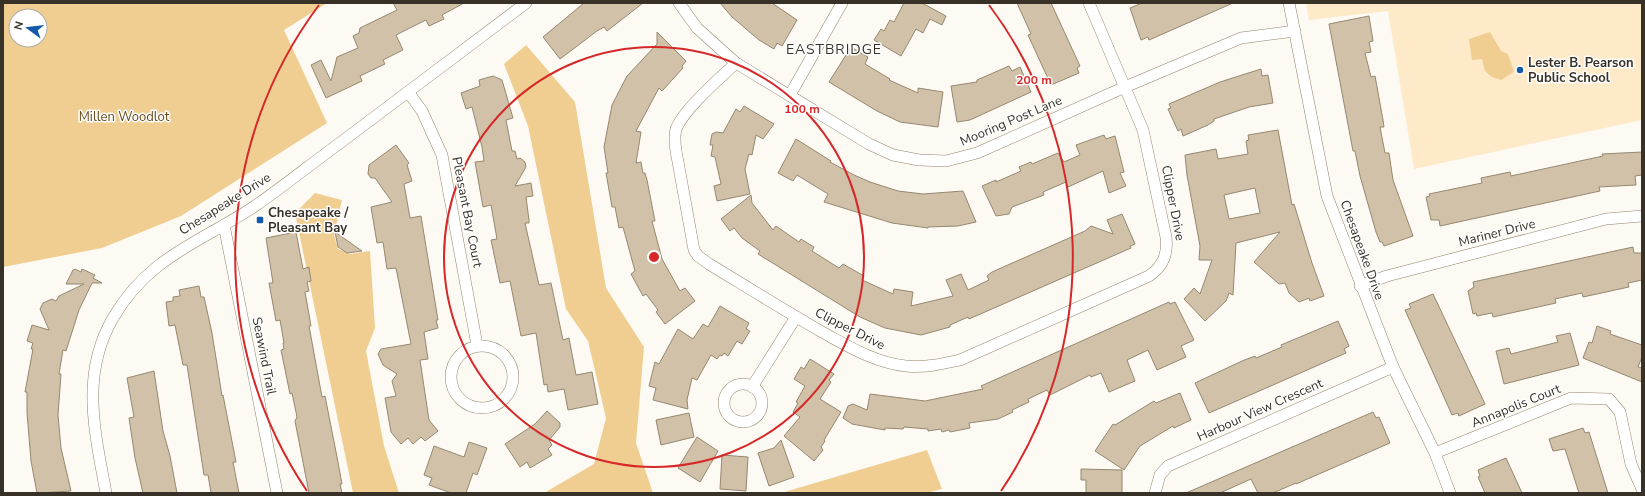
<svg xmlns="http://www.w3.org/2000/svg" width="1645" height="496" font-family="'Nunito Sans',sans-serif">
<rect width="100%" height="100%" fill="#fdfaf4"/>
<polygon fill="#feeac9" points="1306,3 1642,3 1642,120 1414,169 1388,11 1309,20"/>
<g fill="#f0ce92" fill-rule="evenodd">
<path d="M3,3H327L284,30L327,123L181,216L102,248L3,267ZM16,16H40V40H16Z"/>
<polygon points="1490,32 1501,51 1508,54 1514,72 1501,80 1492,77 1485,71 1482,59 1472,60 1469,39"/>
<polygon points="526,45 575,102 606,288 644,347 636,443 653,493 544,493 594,464 606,418 588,341 566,309 528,126 504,64"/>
<polygon points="315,193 342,200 334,235 338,249 350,254 370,251 375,328 366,351 384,446 399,493 353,493 295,213"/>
<polygon points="927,450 942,489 926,493 781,493"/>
</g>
<g fill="#d0c1a8" stroke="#968870" fill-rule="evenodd">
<polygon points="393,3 464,3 442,15 444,19 429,26 426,20 396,35 403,50 383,60 385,64 360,76 362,81 326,98 311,65 321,60 331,81 337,57 358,48 353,36 359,33 360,28 397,10"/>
<polygon points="584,3 643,3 607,31 604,27 597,31 560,59 543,37"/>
<polygon points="720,3 772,3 797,20 782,46 777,43 774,49 759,40 732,17"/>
<polygon points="904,3 922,3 946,16 942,25 930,19 923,33 916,29 901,56 874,40 881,29 884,31 890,20 894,22"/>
<polygon points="1017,3 1051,3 1080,66 1077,68 1079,73 1051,85 1028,35 1031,34"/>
<polygon points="1142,3 1233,3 1149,40 1148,37 1141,40 1130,8"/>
<polygon points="1369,16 1373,41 1369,42 1371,52 1365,53 1371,77 1375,76 1383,120 1384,127 1380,127 1385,153 1389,153 1393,180 1413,236 1384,246 1382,242 1380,242 1376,232 1360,176 1355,151 1353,151 1329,24"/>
<polygon points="657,32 686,61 682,66 683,68 662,91 659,88 636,131 641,132 636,163 641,162 643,173 645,173 647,180 655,221 652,221 662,259 680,291 685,288 695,301 665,324 656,312 658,310 646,294 643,296 631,274 635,271 623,227 619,228 615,207 612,207 606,173 608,173 604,147 612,105 627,76 657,44"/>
<polygon points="851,47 868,57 865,64 890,79 889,80 918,93 918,88 943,92 938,127 900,122 877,111 829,82"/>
<polygon points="1009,66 1012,71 1020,67 1031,92 970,120 957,122 951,86 977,82 977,80"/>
<polygon points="1261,69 1262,76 1268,75 1273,103 1249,107 1214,119 1214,121 1208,125 1183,136 1181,129 1178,131 1168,109 1171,108 1169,104 1220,82"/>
<polygon points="493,76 502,80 513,118 506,120 512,151 515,151 517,159 520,158 525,162 526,167 515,186 531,183 533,196 526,197 529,220 529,223 525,223 539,285 551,283 563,340 569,338 576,375 592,372 598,404 568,410 564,389 548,392 547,384 544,385 536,333 521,336 510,281 500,283 491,240 497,239 491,205 483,207 475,162 484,161 482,147 472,107 466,109 461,93 480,86 479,80"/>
<polygon points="744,106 774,124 763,139 756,135 752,155 749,154 745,169 750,194 717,201 714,186 721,184 715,157 711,156 713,145 710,145 712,134 716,132 723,133 736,109 740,112"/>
<path d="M1278,130L1292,205L1294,204L1312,263L1324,296L1310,301L1309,298L1299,302L1289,293L1285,283L1279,284L1254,262L1280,232L1236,243L1233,295L1229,293L1226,301L1205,321L1184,299L1194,288L1200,294L1212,260H1199L1200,246L1187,175L1185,155L1216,149L1218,159L1248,154L1246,141L1249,140L1248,135ZM1255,188L1260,213L1229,219L1224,195Z"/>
<polygon points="1104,135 1106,139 1115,136 1124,172 1120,173 1126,186 1109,193 1103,171 1068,187 1066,182 1043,192 1044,195 1012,207 1009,214 996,216 982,186 996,180 996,182 1021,171 1019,167 1031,162 1032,164 1058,153 1064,162 1080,155 1076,145"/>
<polygon points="796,139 831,161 830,162 854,175 870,182 898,191 923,194 963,191 976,222 958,226 928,227 928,228 892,223 824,202 828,194 797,175 793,181 778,173"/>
<polygon points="396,145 409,163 407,165 412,181 404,184 410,218 421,216 438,320 436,320 438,328 424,332 428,359 420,360 429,420 438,431 425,441 421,437 413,444 408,438 401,444 391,432 385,398 396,396 392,381 397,374 383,365 378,354 381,349 411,344 396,268 387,269 383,242 377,243 371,207 392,202 375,178 371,178 368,174 369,165"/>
<polygon points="1642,152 1642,175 1635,176 1636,185 1599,187 1600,191 1440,226 1439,220 1431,220 1426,197 1430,196 1429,194 1482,183 1481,178 1510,172 1511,176 1603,156 1602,154"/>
<polygon points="751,195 752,203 773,230 776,226 799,242 801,239 814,247 812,251 839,268 843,264 864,276 862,280 893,294 894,289 913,292 911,306 953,296 946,280 961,274 968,290 989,280 987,276 992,272 1085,231 1091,226 1113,234 1107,220 1122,214 1135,244 1130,246 1131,248 969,319 968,317 950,325 950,327 921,335 885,328 860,317 758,254 760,251 742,238 734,228 730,231 721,219"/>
<polygon points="296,232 303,269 309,267 311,281 307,282 309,291 305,292 311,326 309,326 322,397 325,396 337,457 342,484 340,484 342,493 309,493 295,421 297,417 292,393 290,394 281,350 284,349 283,343 284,343 280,320 276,321 269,283 273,283 266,238"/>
<polygon points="335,232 362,251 347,253 338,247"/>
<polygon points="1633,247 1634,253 1642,253 1642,280 1628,283 1629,287 1583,297 1582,293 1555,299 1556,303 1493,317 1492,313 1477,316 1476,313 1473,314 1468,291 1474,287 1473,282"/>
<polygon points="75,269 81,272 82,269 95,275 93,278 102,283 92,283 79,310 66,351 63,350 59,374 61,374 58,415 61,448 71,491 37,493 31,461 27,413 27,392 25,392 33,349 31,349 33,343 27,341 32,325 49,330 40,309 43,303 52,299 56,301 59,296 84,284 66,284 73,270"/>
<polygon points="199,286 201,297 204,297 212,333 222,396 223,395 236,462 233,462 239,493 211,493 208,475 204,475 187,365 183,365 175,325 169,326 166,302 173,301 173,297 180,296 179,290"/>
<polygon points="1433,294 1485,404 1459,416 1458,413 1452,415 1405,310 1411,308 1409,304"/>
<polygon points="1169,302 1170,304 1175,302 1194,340 1181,346 1186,357 1157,370 1148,350 1127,360 1135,381 1109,392 1101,373 1091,377 1090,375 1050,395 1047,390 1028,399 1029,402 1012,410 1013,412 998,419 969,423 970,428 950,432 949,430 942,432 941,429 928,431 928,429 904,427 903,429 885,428 885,430 852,424 843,418 848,406 853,404 867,410 870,394 925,401 983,389 981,386"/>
<polygon points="720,306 749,323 746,329 750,331 742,344 737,341 728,356 724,353 722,356 720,355 717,359 711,355 697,380 692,378 687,400 688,409 653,400 656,388 649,386 655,362 659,364 678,329 693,339 703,324 708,327"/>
<polygon points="1338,321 1349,346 1344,349 1346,353 1209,413 1195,383 1242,361 1255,356 1256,358 1282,347 1281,345"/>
<polygon points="1597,326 1611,331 1610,334 1642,345 1642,357 1638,367 1642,368 1642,382 1583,358 1589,342 1592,343"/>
<polygon points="1570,333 1579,365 1504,384 1496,351 1509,348 1511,354 1558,342 1556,336"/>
<polygon points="810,359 834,374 829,380 831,382 820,399 841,412 824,440 825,441 821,447 823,450 814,461 784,436 800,417 793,412 798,403 796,402 805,386 794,379 801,367 804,369"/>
<polygon points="154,371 163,431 170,456 177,493 143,493 135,458 129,418 134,417 127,378"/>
<polygon points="1180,393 1191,420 1174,428 1173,426 1140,446 1124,470 1095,451 1113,424 1115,425 1154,401 1156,403"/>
<polygon points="547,411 560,423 560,427 549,440 552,445 548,449 552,455 530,468 527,462 520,467 505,444 535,424"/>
<polygon points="1373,412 1376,418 1379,417 1390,443 1296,484 1296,483 1273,493 1258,493 1251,479 1220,493 1186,493"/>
<polygon points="689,413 694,437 661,445 656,420"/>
<polygon points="1583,428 1585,433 1589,432 1608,493 1579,493 1565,449 1553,451 1549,439"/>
<polygon points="697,437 718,451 700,482 678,468"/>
<polygon points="781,440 794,477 769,486 758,453 774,448"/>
<polygon points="469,442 487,448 477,475 473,473 466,493 451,493 429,485 432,478 424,475 434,446 464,457"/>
<polygon points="722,455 748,457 746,491 720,489"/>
<polygon points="1506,458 1522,493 1485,493 1478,477 1480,476 1478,470"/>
<polygon points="1081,469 1122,470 1122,493 1086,493 1086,480 1081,480"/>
</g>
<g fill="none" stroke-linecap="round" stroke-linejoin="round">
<defs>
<g id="street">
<polyline points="679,3 697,28 736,63 869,144 893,155 919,160 946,161 977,153 1125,87 1241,38 1295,31"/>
<polyline points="1289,3 1327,196 1393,367 1435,453 1450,493"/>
<path d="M736,63C719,79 684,109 676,129C674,136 675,144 676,151L694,250L698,256L709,264C747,287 784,310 822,332C848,346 875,363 906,366C924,368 942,364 960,360L1149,276C1163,266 1168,255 1166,237L1143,130L1089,3"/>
<polyline points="408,92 422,111 442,155 477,345"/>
<polyline points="790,95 842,3"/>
<polyline points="224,225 277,493"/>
<polyline points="1360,286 1387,276 1606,219 1642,216"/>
<circle cx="482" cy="377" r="31"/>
<circle cx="743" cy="403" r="19"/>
<polyline points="752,387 796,317"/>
<polyline points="1435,453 1571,398 1609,399 1620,412 1631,464 1642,489"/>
<path d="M106,493C95,432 80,375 113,318C149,256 200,243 255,206C284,186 311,164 340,143C402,96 464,50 526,3"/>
<polyline points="1155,493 1160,475 1168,466 1393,367"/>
</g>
</defs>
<use href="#street" stroke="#92846c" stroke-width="12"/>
<use href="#street" stroke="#fff" stroke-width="11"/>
</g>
<g fill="none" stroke="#d62828" stroke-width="2">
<circle cx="654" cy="257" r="210"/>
<path d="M307 491A419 419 0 0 1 319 5M989 5A419 419 0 0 1 1001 491"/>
</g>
<g fill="#155aaa" stroke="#fff" stroke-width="1.5">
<circle cx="1520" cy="70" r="4"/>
<rect x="256" y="216" width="8" height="8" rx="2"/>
</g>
<g text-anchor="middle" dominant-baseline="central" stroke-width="3" stroke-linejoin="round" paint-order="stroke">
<g font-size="13" font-weight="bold" fill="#373127" stroke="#fff" text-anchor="start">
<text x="1528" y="63">Lester B. Pearson<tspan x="1528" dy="15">Public School</tspan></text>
<text x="268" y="213">Chesapeake /<tspan x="268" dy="15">Pleasant Bay</tspan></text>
</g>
<g font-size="13" fill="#654c1d" stroke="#fff">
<text x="124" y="117">Millen Woodlot</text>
</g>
<g font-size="13" fill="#373127" stroke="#fff">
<text transform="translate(1011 121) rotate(-23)">Mooring Post Lane</text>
<text transform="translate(1173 203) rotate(79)">Clipper Drive</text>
<text transform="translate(225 204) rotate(-32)">Chesapeake Drive</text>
<text transform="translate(467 212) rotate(79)">Pleasant Bay Court</text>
<text transform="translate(1497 233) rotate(-14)">Mariner Drive</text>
<text transform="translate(1362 250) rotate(70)">Chesapeake Drive</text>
<text transform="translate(850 329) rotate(27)">Clipper Drive</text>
<text transform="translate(264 356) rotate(79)">Seawind Trail</text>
<text transform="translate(1516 406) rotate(-22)">Annapolis Court</text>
<text transform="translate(1260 410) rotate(-24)">Harbour View Crescent</text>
</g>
<g font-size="14" letter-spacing="1" fill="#373127" stroke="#fff">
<text x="834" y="49">EASTBRIDGE</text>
</g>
</g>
<circle cx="654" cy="257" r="6" fill="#d62828" stroke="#fff" stroke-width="2"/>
<g font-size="12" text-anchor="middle" font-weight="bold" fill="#d62828" stroke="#fff" stroke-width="3" stroke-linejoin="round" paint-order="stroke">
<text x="1034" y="84">200 m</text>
<text x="802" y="113">100 m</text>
</g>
<rect width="1645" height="496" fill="none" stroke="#373127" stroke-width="8"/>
<g transform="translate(28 28) rotate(285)"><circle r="19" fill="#ffffff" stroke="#afada9"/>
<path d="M0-3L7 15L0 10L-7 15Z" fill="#155aaa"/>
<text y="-6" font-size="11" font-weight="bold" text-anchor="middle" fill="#373127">N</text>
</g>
</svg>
